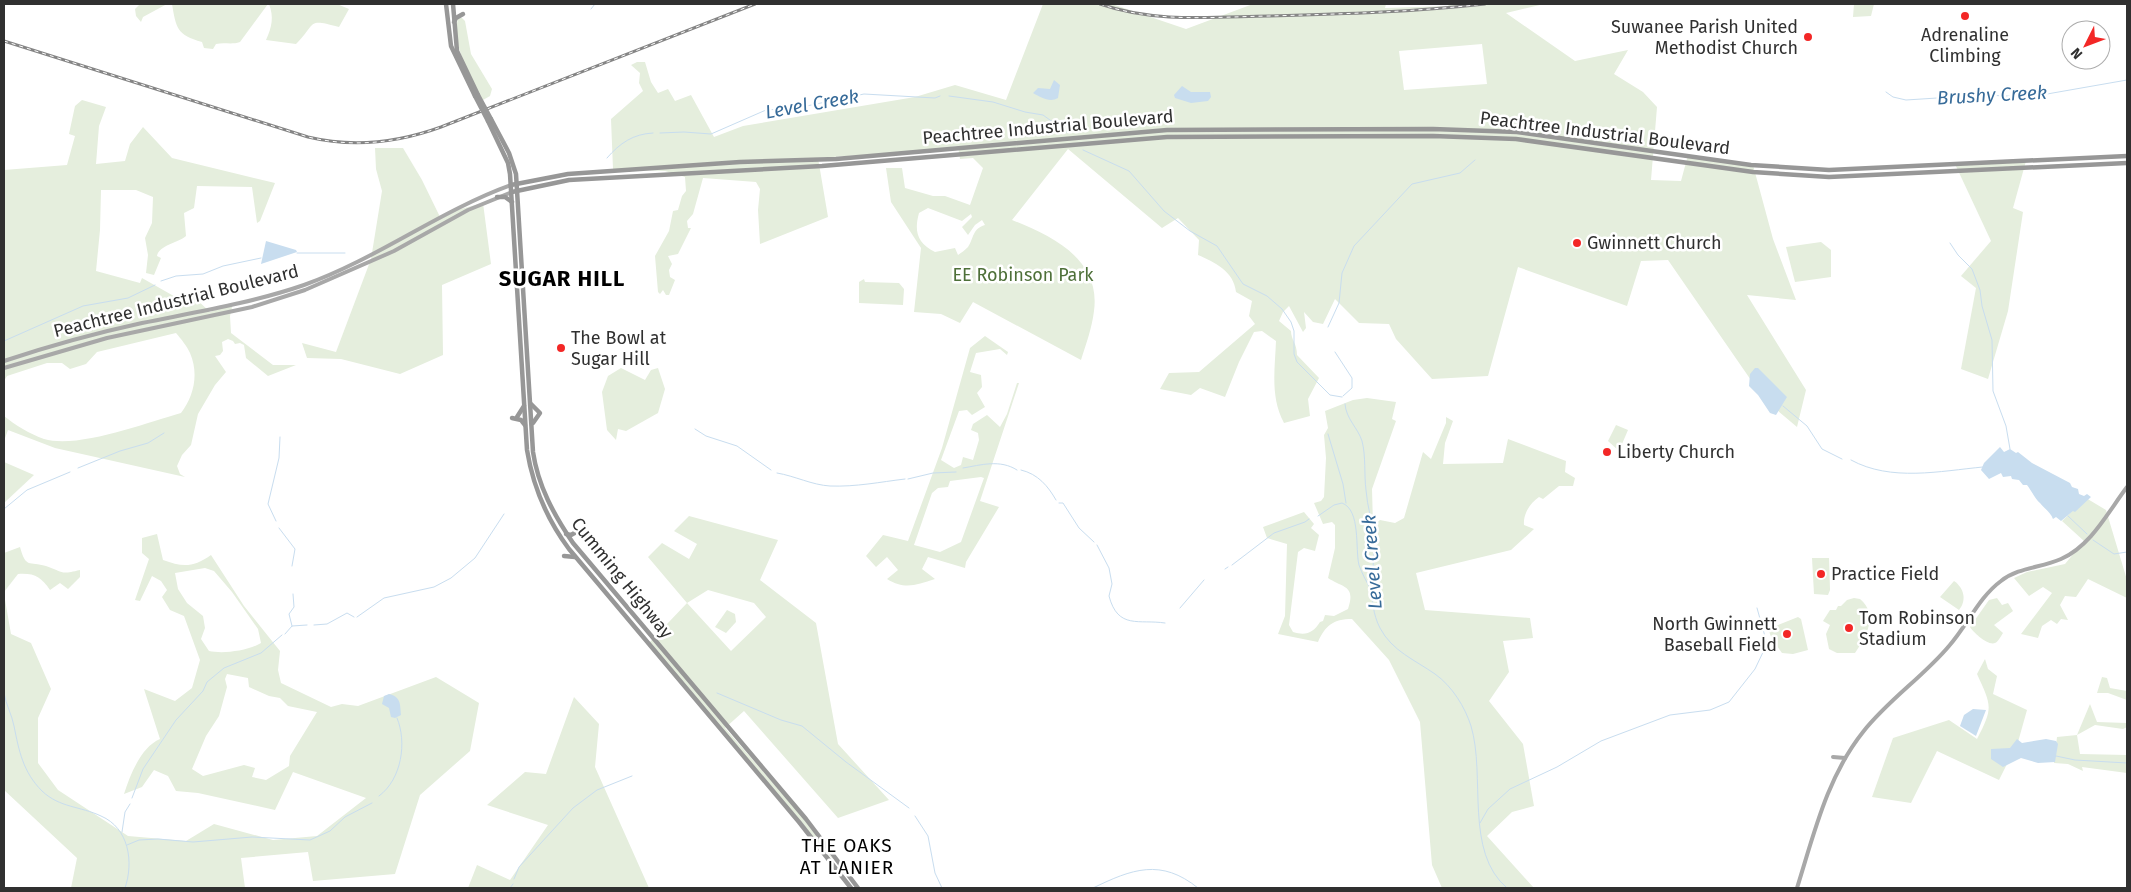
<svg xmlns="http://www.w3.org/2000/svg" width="2131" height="892" font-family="'Fira Sans',sans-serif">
<rect width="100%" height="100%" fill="#fff"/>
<g fill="#e5eedd" fill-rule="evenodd">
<polygon points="140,4 167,4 143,17 141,22 136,16 135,9"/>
<path d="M172,4H268L240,42C231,45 225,42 216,44L213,49L204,48L202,42C177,35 176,28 172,4Z"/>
<path d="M269,4H337L349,9L339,27C306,18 317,23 296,44L266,40C272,27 274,17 269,4Z"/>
<path d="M1043,4H1112L1186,29L1253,4H1386L1385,8L1448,6L1449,4H1544L1506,13L1575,61L1628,50L1614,74L1643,92L1657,107L1651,180L1681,181L1688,155L1753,165L1773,239L1796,300L1747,295L1806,390L1797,427L1764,399L1668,260L1641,261L1627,306L1518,267L1488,376L1432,379L1396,339L1389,324L1359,323L1335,299L1323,324L1313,322L1304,312L1306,328L1303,332L1289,306L1283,312L1279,321L1291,331C1291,340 1297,343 1297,355L1319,378L1308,399L1310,416L1284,423C1270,397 1275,369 1276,341L1262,331L1254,332L1239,362L1225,397L1200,388L1191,395L1160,389L1169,373L1199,372L1255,324L1249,316L1252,301L1236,292C1234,271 1214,262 1198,255L1199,240L1178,218L1162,228L1068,149L1012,220C1052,236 1101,259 1094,311C1092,328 1086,344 1081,360L973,302L960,323L941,314L914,312L921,248L891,202L886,168H902L905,188L933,196H945L970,205L983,168L973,158L960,159L958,146L921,151L818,158L828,217L760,244L758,210L760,189L756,182L703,178L693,214L687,221L688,228H691L678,254L668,256L672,264L669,270L670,277L675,280L669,295H666L663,290L660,294L658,292L655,256L669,231L673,211L678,210L682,196L686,191L685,177L665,171L613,169L611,119L643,91L639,83L640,73L631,65L637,62H645L651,82L658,93L668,89L675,101L691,95L714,137L743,126L915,97L955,85L1006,100ZM1482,44L1487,84L1404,90L1399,51ZM928,208L962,221L971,214L972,217L962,227L968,235L975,225L982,220L985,225C972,229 974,238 968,247C965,250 961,253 958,255L955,248L935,252C917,243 914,231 919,213Z"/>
<polygon points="1854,4 1874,4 1871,16 1853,17"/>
<path d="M458,18H462L465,21L471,54L492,89L490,96L483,100C471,76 451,46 458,18Z"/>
<path d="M82,100L106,107L99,126L96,164L125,161L130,144L143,127L172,158L275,183L260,221L257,223L252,187L197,186L194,208L184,213L186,236C178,243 159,245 157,256L161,258L154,275L146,273L148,255L145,238L152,223L153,197L136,190H101L100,230L96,271L140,283L142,278L179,299L194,297L210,312L233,303L230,316L231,333L273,365H296L268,376L246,358L244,345L240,343L235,344L233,341L228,339L222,342L223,351L220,355L215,356L226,372L215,385L198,414L191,445L182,455L177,466L180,474L185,477L55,448L8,430L4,441V416C15,425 30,434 44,439C78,449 145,423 181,413C194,396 199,374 190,353C187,346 181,339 176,333L97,352L86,364L70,369L62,363H47L7,376L4,381V170L67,165L75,136L69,134L75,106Z"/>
<polygon points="375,148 403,148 422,180 441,219 457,210 483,203 491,264 442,285 443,355 400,374 341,359 307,358 302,343 336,352 371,259 382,191 376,169"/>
<polygon points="2026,161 2013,208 2023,212 2008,311 1988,379 1961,369 1976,288 1961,276 1991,241 1955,164"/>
<polygon points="1821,242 1831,250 1831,277 1795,282 1786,247"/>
<polygon points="864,279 865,282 899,283 904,289 903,305 859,303 859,282"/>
<path d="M985,336L1008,352L1007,355L1000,349L976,353L970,372L981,375L982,387L977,393L985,407L972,415L967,410L959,411L941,460L954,468L961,465L963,457L973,460L979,440L978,433L971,430L973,424L987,415L1000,427L1007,414L1017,383H1019L980,501L999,507L966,562L965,568L928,557L922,569L935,579C916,585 905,590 887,579L898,570L887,557L876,567L866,556L883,535L908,541L942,448L970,348ZM981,477L984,478L961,542L940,552L914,545L932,493L938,488L948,487L950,481Z"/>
<polygon points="621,368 645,380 651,370 658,368 665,389 658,413 626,431 618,429 616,440 607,430 602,392 608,376"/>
<path d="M1367,398L1396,402L1392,419L1396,421L1372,489L1373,525L1380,520L1395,523L1404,518L1423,452L1431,459L1446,423V417L1453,421L1445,443L1443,464L1503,463L1508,439L1566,461L1565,472L1575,478L1573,486H1559L1543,499L1539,497C1530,503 1523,514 1524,525L1534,529L1511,550L1416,573L1425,610L1530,618L1533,638L1503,641L1509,672L1489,701L1523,744L1534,806L1512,812L1487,836L1534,888H1442L1432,865L1420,722L1389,660L1352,619C1333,619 1325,626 1318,642L1278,634L1285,616L1287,544L1267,538L1263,527L1304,512L1314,524L1311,528L1319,535L1315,551L1304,548L1298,552L1289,625L1293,632C1306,636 1313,633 1320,622L1323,621L1325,615L1334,616L1348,609C1356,585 1343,588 1328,578L1335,548V525L1332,522L1323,524L1314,503L1321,501L1324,497L1326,458L1324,435L1328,428L1325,411L1353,400Z"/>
<polygon points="1616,425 1628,430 1619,451 1608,441"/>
<polygon points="4,462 34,475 4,503"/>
<polygon points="2086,498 2106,510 2127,580 2127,598 2088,579 2076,597 2065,596 2060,605 2068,620 2061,619 2057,624 2051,620 2042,626 2038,638 2021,634 2052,593 2043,587 2029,596 2014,578 2027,572 2065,564 2084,541 2062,521"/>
<path d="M689,516L778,540L760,580L816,623L838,744L889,800L838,818L744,711L725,728L801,815L835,862L648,644L687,603L648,557L662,543L689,559L697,544L674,531ZM708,590L754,603L766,617L731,651L687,603Z"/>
<path d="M157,534L163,560C182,567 193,568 211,555L244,606L280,651L278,670L281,683L331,707L342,704L358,706L436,677L479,703L470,751L420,795L395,874L313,881L308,852L241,858L245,888H71L77,858L4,790V594L11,634L31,643L51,689L38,718V763L58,790L128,836L186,841L214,824L273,840L317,836L366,798L293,772L275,810L198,793L176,791L168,776L154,770L142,787L124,794C130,775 141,747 160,739L144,689L175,701L192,688L200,660L184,616L170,610L162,597L167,590L161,581L152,576L140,601L135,600L149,559L142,553V538ZM205,568L214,571L232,592L258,629L261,643C248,651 223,654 209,651L201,639L205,628L203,616L187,603L178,589L175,573ZM227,674L248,678L249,687L269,696L280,698L288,706L317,712L290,756L289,766L266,780L252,777L255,768L244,765L203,776L192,769L206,736L219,716L227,687L225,679Z"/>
<path d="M20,547C26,569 29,561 46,566C64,572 59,575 80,570V577L68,589L60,583L50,590C41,577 35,573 18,574L4,592V553Z"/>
<polygon points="1812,558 1829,558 1830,590 1828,595 1814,594"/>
<path d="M1954,581C1964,588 1967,600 1959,610L1940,597Z"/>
<path d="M1854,598L1860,599C1879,615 1866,637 1855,653H1837L1829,649L1826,634L1830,625L1823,621L1830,610H1836L1838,606H1841L1847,600Z"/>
<path d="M1997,598L2002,605L2008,603L2013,611L1994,625L2003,633C2001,636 1998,642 1995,643C1988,646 1973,632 1970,627L1989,600Z"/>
<polygon points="727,610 735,614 736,622 726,633 715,627"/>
<polygon points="1798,617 1801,619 1808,650 1793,654 1782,653 1772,639 1768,629"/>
<path d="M1985,659L1988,669L1997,676L1993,694L2027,710L2018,742L1999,780L1937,751L1911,803L1872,797L1893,738L1949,720L1977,739C1994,707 1991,705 1977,674Z"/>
<polygon points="2102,677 2107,678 2110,688 2127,691 2127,700 2108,693 2097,693"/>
<polygon points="574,697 599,724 595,767 649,888 468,888 477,865 510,880 548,825 487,805 525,772 546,774"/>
<polygon points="2090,704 2097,722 2127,723 2127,727 2123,729 2095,725 2077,735"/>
<polygon points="2077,735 2080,754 2127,755 2127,773 2082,767 2083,771 2068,764 2054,763 2057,737"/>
</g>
<g fill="#c8ddef">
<path d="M1054,80L1060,85L1058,98C1050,103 1040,97 1033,93L1038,88L1050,89Z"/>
<polygon points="1182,86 1191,92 1210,92 1211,97 1208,101 1191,103 1175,98 1174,95"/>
<polygon points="266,241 296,250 297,252 261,264"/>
<polygon points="1755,368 1758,368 1787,397 1776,415 1770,413 1758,395 1749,386 1750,374"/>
<path d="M2000,447L2004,452L2010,449L2016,453L2018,452L2032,463L2070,483L2072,487L2078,489L2079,494L2084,496L2087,494L2091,497L2075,512L2073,511L2061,521L2056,517L2053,519C2051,513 2044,508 2040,503C2036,500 2031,490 2027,485H2023L2019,480L2012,479L2011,476L2003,477L2001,473L1989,479L1981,470L1984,463Z"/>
<path d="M389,694C401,697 400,704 401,715L395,718L391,717L389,708L382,704L384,696Z"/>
<polygon points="1973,709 1986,710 1976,736 1960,726 1964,715"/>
<polygon points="2017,739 2022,743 2046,739 2056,741 2058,744 2055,762 2038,763 2021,758 2003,767 1991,759 1991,749 2010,748"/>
</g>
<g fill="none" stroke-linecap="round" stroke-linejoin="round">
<g stroke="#c8ddef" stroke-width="1">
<polyline points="591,9 595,4"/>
<polyline points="1886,92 1893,97 1906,100 1984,95 2030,97 2127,80"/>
<polyline points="949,96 993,102 1025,112 1043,115 1068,133"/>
<polyline points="660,133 684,132 711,134 766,110 797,108 864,94 935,98 940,96"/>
<polyline points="1083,150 1129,171 1164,211 1190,231 1217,246 1243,284 1267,296 1282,309 1291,322 1294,331 1294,354 1297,362 1330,395 1342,397"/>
<path d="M607,158C620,143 633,134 653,133"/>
<polyline points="1950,243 1958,255 1972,269 1980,290 1982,306 1992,340 1993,391 2006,426 2010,449"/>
<polyline points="297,253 345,253"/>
<polyline points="161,281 176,276 203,274 223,266 261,258"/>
<polyline points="1328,327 1339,303 1342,273 1354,246 1412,184 1460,173 1475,160"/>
<polyline points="4,341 83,306 128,298 155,285"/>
<polyline points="1335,352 1352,378 1352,388 1343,396"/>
<path d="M1345,404C1346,419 1358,428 1362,441C1366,456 1364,475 1366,490C1367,507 1373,522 1374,539C1375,569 1366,601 1380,628C1392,651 1415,660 1435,674C1452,686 1465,707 1471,726C1486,776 1464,852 1507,888"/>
<polyline points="1783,406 1807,426 1822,449 1842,459"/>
<polyline points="695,429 706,436 737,446 771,470"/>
<polyline points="1328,434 1343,484 1346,503"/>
<path d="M1851,460C1891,482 1940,471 1983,467"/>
<polyline points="78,468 120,451 148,443 164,433"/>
<path d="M963,468C981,465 1000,459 1017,470"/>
<path d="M1021,470C1038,474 1048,486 1056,500"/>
<path d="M777,473C795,476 812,485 830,486C856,487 880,482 905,479"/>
<polyline points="908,479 933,473 956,472"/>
<polyline points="1059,503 1063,503 1079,528 1094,542"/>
<polyline points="4,509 27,490 70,472"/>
<path d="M1318,516L1334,505L1342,503C1361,510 1355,549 1359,565C1362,574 1367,582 1371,590"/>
<polyline points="2068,516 2087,534"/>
<polyline points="276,521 268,504 279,458 280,437"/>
<polyline points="279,528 295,549 292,566"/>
<polyline points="2093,540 2114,554 2127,552"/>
<path d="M1097,545L1109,568L1112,584L1109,596C1118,630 1139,619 1165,623"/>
<polyline points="1232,565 1274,533 1305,522 1309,519"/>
<polyline points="1225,569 1228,567"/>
<polyline points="1180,608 1204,580"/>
<polyline points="357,617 384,598 434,587 451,578 475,558 504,514"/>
<polyline points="314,625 327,624 347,613 354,617"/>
<polyline points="292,626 289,614 294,607 293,594"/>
<polyline points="285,634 292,626 307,625"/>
<path d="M4,693C6,705 12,715 14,726C19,751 23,772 42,791C60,808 80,806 101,816C129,828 134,862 125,888"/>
<polyline points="717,693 781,720 802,726 846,762 909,808"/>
<polyline points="2056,756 2075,760 2127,763"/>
<path d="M379,796C402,779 407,742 397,718"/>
<polyline points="132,798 143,769 176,720 203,691 207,682 224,668 261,653 282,635"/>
<polyline points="915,816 928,836 935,873 942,888"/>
<polyline points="1480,823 1488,809 1510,789 1557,767 1601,741 1670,715 1710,710 1729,702 1755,669 1765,648 1766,640 1757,608"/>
<polyline points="122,832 125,812 130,804"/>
<polyline points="127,845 139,840 158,839 193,842 252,837 310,840 330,831 345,817 372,803"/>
<polyline points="514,879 519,867 573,808 597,790 632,776"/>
<polyline points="510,888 513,884"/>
<path d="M1093,888C1132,869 1161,858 1198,888"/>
</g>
<g stroke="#a8a8a8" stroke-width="4">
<path d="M4,361C49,346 96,333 142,323C196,312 252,303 304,285C377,259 439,211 511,185"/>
<polyline points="4,368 107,338 252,307 305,290 394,251 468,210 512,192"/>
<polyline points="1833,757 1845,758"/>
<path d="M1797,888C1814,834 1827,777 1863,732C1888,700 1923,677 1949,646C1967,626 1979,597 2001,581C2019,567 2041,568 2061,559C2091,546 2108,512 2127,487"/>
</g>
<g stroke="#979797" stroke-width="4.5">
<polyline points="446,4 451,46 475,96"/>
<polyline points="453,4 457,51 478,95"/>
<polyline points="454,22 456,18 463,14"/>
<path d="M491,119L509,153L516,174L533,452C538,486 554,515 573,543L806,819L858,888"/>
<path d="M488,121L508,163L510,174L527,450C533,487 546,518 569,549L799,822L851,888"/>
<polyline points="511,185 568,174 740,162 836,159 1167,130 1433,129 1517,132 1751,165 1829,170 2127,156"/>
<polyline points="512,192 569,180 822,166 1167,137 1433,136 1516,139 1753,172 1829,177 2127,163"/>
<polyline points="497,197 505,197 512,202"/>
<polyline points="531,404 540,413 533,423"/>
<polyline points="517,417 524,406"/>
<polyline points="512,418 521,420 525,425"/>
<polyline points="566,534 571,535 578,531"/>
<polyline points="564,556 575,557"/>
</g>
<defs>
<g id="rail">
<path d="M1100,4C1155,23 1211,17 1269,16C1341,14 1413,12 1485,4"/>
<path d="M4,41L308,137C354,148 397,143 441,127L755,4"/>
</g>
</defs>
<use href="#rail" stroke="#858585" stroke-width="3"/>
<use href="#rail" stroke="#fff" stroke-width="1" stroke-dasharray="4" stroke-linecap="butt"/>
<g stroke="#979797" stroke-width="4.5">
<polyline points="478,95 491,119"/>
<polyline points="475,96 488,121"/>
</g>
</g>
<g fill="#f32726" stroke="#fff" stroke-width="2">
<circle cx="1965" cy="16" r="5"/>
<circle cx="1808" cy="37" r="5"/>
<circle cx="1577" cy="243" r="5"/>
<circle cx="561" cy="348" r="5"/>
<circle cx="1607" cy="452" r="5"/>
<circle cx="1821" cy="574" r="5"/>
<circle cx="1849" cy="628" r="5"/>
<circle cx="1787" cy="634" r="5"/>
</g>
<g text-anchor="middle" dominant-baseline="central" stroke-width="5" stroke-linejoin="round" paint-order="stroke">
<g font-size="18" fill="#303030" stroke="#fff" text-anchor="start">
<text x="1798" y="27" text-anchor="end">Suwanee Parish United<tspan x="1798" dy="21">Methodist Church</tspan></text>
<text x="1965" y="35" text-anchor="middle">Adrenaline<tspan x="1965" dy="21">Climbing</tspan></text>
<text x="1587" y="243">Gwinnett Church</text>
<text x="571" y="338">The Bowl at<tspan x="571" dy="21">Sugar Hill</tspan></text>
<text x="1617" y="452">Liberty Church</text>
<text x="1831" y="574">Practice Field</text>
<text x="1859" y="618">Tom Robinson<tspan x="1859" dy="21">Stadium</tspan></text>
<text x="1777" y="624" text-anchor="end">North Gwinnett<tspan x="1777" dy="21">Baseball Field</tspan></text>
</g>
<g font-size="18" fill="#303030" stroke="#fff">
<text transform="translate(1048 127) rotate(-5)">Peachtree Industrial Boulevard</text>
<text transform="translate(1605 133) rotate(7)">Peachtree Industrial Boulevard</text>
<text transform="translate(176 301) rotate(-14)">Peachtree Industrial Boulevard</text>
<text transform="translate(622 578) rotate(51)">Cumming Highway</text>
</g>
<g font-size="18" fill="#4e7039" stroke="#fff">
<text x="1023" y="275">EE Robinson Park</text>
</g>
<g font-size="19" font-style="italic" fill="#376b99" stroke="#fff">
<text transform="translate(1992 95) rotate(-3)">Brushy Creek</text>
<text transform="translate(812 104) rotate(-10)">Level Creek</text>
<text transform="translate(1372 562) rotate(-94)">Level Creek</text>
</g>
<g font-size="19" letter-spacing="1" fill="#000" stroke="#fff">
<text x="847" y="845">THE OAKS<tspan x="847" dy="22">AT LANIER</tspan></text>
</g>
<g font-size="22" font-weight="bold" letter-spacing="1" fill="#000" stroke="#fff">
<text x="562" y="278">SUGAR HILL</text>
</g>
</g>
<rect width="2131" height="892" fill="none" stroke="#303030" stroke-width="10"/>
<g transform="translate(2086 45) rotate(228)"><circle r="24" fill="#ffffff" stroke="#acacac"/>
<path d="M0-4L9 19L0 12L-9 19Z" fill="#f32726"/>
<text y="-8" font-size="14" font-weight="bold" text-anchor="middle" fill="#303030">N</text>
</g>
</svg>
